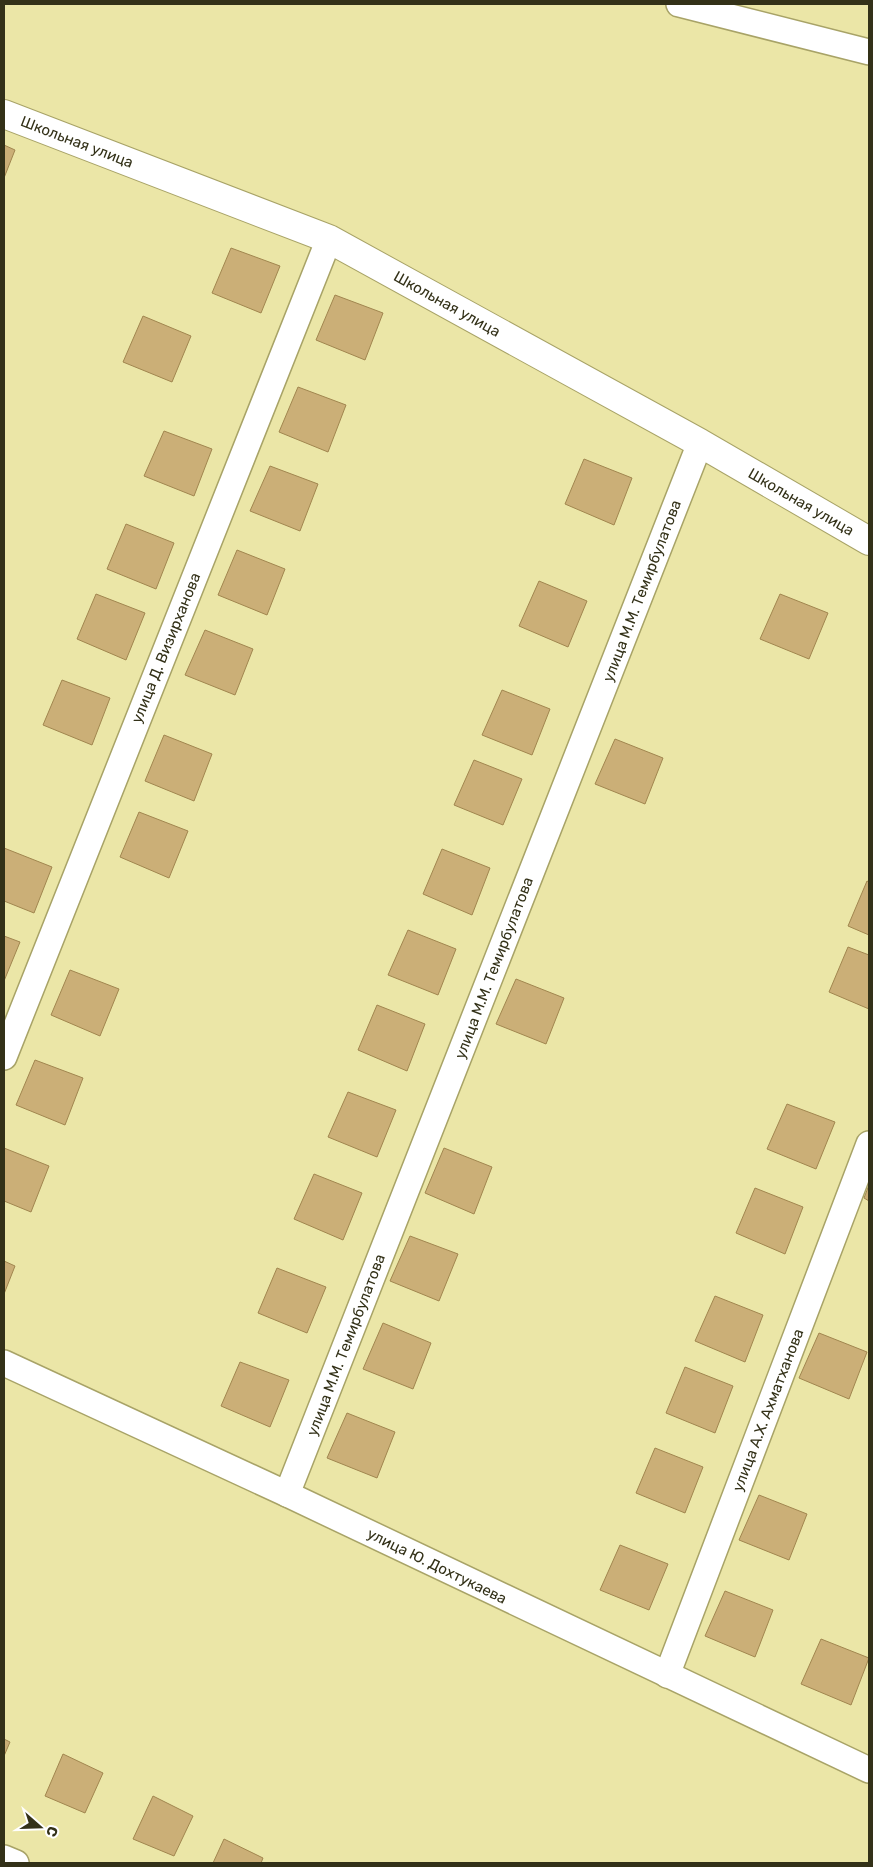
<svg xmlns="http://www.w3.org/2000/svg" width="873" height="1867" font-family="Rubik,sans-serif">
<rect width="100%" height="100%" fill="#ebe6a7"/>
<g fill="#cbaf77" stroke="#a1864f">
<polygon points="4,145 15,150 4,178"/>
<polygon points="231,248 280,266 261,313 212,293"/>
<polygon points="335,295 383,313 365,360 316,340"/>
<polygon points="143,316 191,336 172,382 123,362"/>
<polygon points="298,387 346,405 328,452 279,432"/>
<polygon points="164,431 212,449 194,496 144,476"/>
<polygon points="584,459 632,478 614,525 565,504"/>
<polygon points="270,466 318,484 300,531 250,511"/>
<polygon points="126,524 174,543 156,589 107,569"/>
<polygon points="237,550 285,569 267,615 218,595"/>
<polygon points="539,581 587,601 568,647 519,626"/>
<polygon points="96,594 145,613 126,660 77,639"/>
<polygon points="780,594 828,613 809,659 760,639"/>
<polygon points="205,630 253,649 235,695 185,675"/>
<polygon points="62,680 110,698 92,745 43,725"/>
<polygon points="502,690 550,709 532,755 482,735"/>
<polygon points="164,735 212,754 194,801 145,781"/>
<polygon points="615,739 663,758 645,804 595,784"/>
<polygon points="474,760 522,779 503,825 454,805"/>
<polygon points="139,812 188,831 169,878 120,857"/>
<polygon points="4,848 52,867 34,913 4,901"/>
<polygon points="442,849 490,868 472,915 423,894"/>
<polygon points="867,881 869,882 869,935 848,926"/>
<polygon points="408,930 456,949 438,995 388,975"/>
<polygon points="4,936 20,942 4,981"/>
<polygon points="848,947 869,955 869,1009 829,992"/>
<polygon points="70,970 119,989 100,1036 51,1015"/>
<polygon points="516,979 564,998 546,1044 496,1024"/>
<polygon points="377,1005 425,1024 407,1071 358,1050"/>
<polygon points="35,1060 83,1078 65,1125 16,1105"/>
<polygon points="348,1092 396,1110 377,1157 328,1137"/>
<polygon points="787,1104 835,1122 816,1169 767,1149"/>
<polygon points="4,1148 49,1166 31,1212 4,1201"/>
<polygon points="444,1148 492,1167 474,1214 425,1193"/>
<polygon points="314,1174 362,1193 343,1240 294,1219"/>
<polygon points="869,1185 869,1201 864,1198"/>
<polygon points="755,1188 803,1207 785,1254 736,1233"/>
<polygon points="410,1236 458,1254 439,1301 390,1281"/>
<polygon points="4,1261 15,1266 4,1294"/>
<polygon points="277,1268 326,1287 307,1333 258,1313"/>
<polygon points="715,1296 763,1315 745,1362 695,1341"/>
<polygon points="383,1323 431,1343 413,1389 363,1369"/>
<polygon points="819,1333 867,1352 849,1399 799,1378"/>
<polygon points="240,1362 289,1380 270,1427 221,1406"/>
<polygon points="685,1367 733,1386 715,1433 666,1413"/>
<polygon points="347,1413 395,1432 377,1478 327,1458"/>
<polygon points="655,1448 703,1467 685,1513 636,1493"/>
<polygon points="759,1495 807,1514 789,1560 739,1540"/>
<polygon points="620,1545 668,1564 649,1610 600,1590"/>
<polygon points="725,1591 773,1610 755,1657 705,1636"/>
<polygon points="821,1639 869,1658 851,1705 801,1684"/>
<polygon points="4,1739 10,1742 4,1756"/>
<polygon points="63,1754 103,1773 85,1813 45,1796"/>
<polygon points="153,1796 193,1816 174,1856 133,1839"/>
<polygon points="224,1839 263,1858 261,1863 213,1863"/>
</g>
<g fill="none" stroke-linecap="round" stroke-linejoin="round">
<defs>
<g id="street">
<polyline points="679,4 869,52"/>
<polyline points="4,1057 329,239"/>
<polyline points="4,1363 287,1494 869,1770"/>
<polyline points="287,1494 700,443"/>
<polyline points="667,1675 869,1144"/>
<polyline points="4,1858 16,1863"/>
</g>
<polyline id="secondary" points="4,114 329,239 700,443 869,541"/>
</defs>
<use href="#street" stroke="#a8a367" stroke-width="28"/>
<use href="#secondary" stroke="#a8a367" stroke-width="30"/>
<use href="#street" stroke="#fff" stroke-width="25"/>
<use href="#secondary" stroke="#fff" stroke-width="28"/>
</g>
<g text-anchor="middle" dominant-baseline="central" stroke-width="4.5" stroke-linejoin="round" paint-order="stroke">
<g font-size="15" fill="#333118" stroke="#fff">
<text transform="translate(77 142) rotate(21)">Школьная улица</text>
<text transform="translate(447 304) rotate(29)">Школьная улица</text>
<text transform="translate(801 502) rotate(30)">Школьная улица</text>
<text transform="translate(642 591) rotate(-69)">улица М.М. Темирбулатова</text>
<text transform="translate(166 648) rotate(-68)">улица Д. Визирханова</text>
<text transform="translate(494 968) rotate(-69)">улица М.М. Темирбулатова</text>
<text transform="translate(346 1345) rotate(-69)">улица М.М. Темирбулатова</text>
<text transform="translate(768 1410) rotate(-69)">улица А.Х. Ахматханова</text>
<text transform="translate(437 1566) rotate(26)">улица Ю. Дохтукаева</text>
</g>
</g>
<rect width="873" height="1867" fill="none" stroke="#333118" stroke-width="10"/>
<g transform="translate(40 1827) rotate(110)" stroke="#ffffff" stroke-width="4" paint-order="stroke">
<path d="M0-4L9 19L0 12L-9 19Z" fill="#333118"/>
<text y="-8" font-size="14" font-weight="bold" text-anchor="middle" fill="#333118">С</text>
</g>
</svg>
